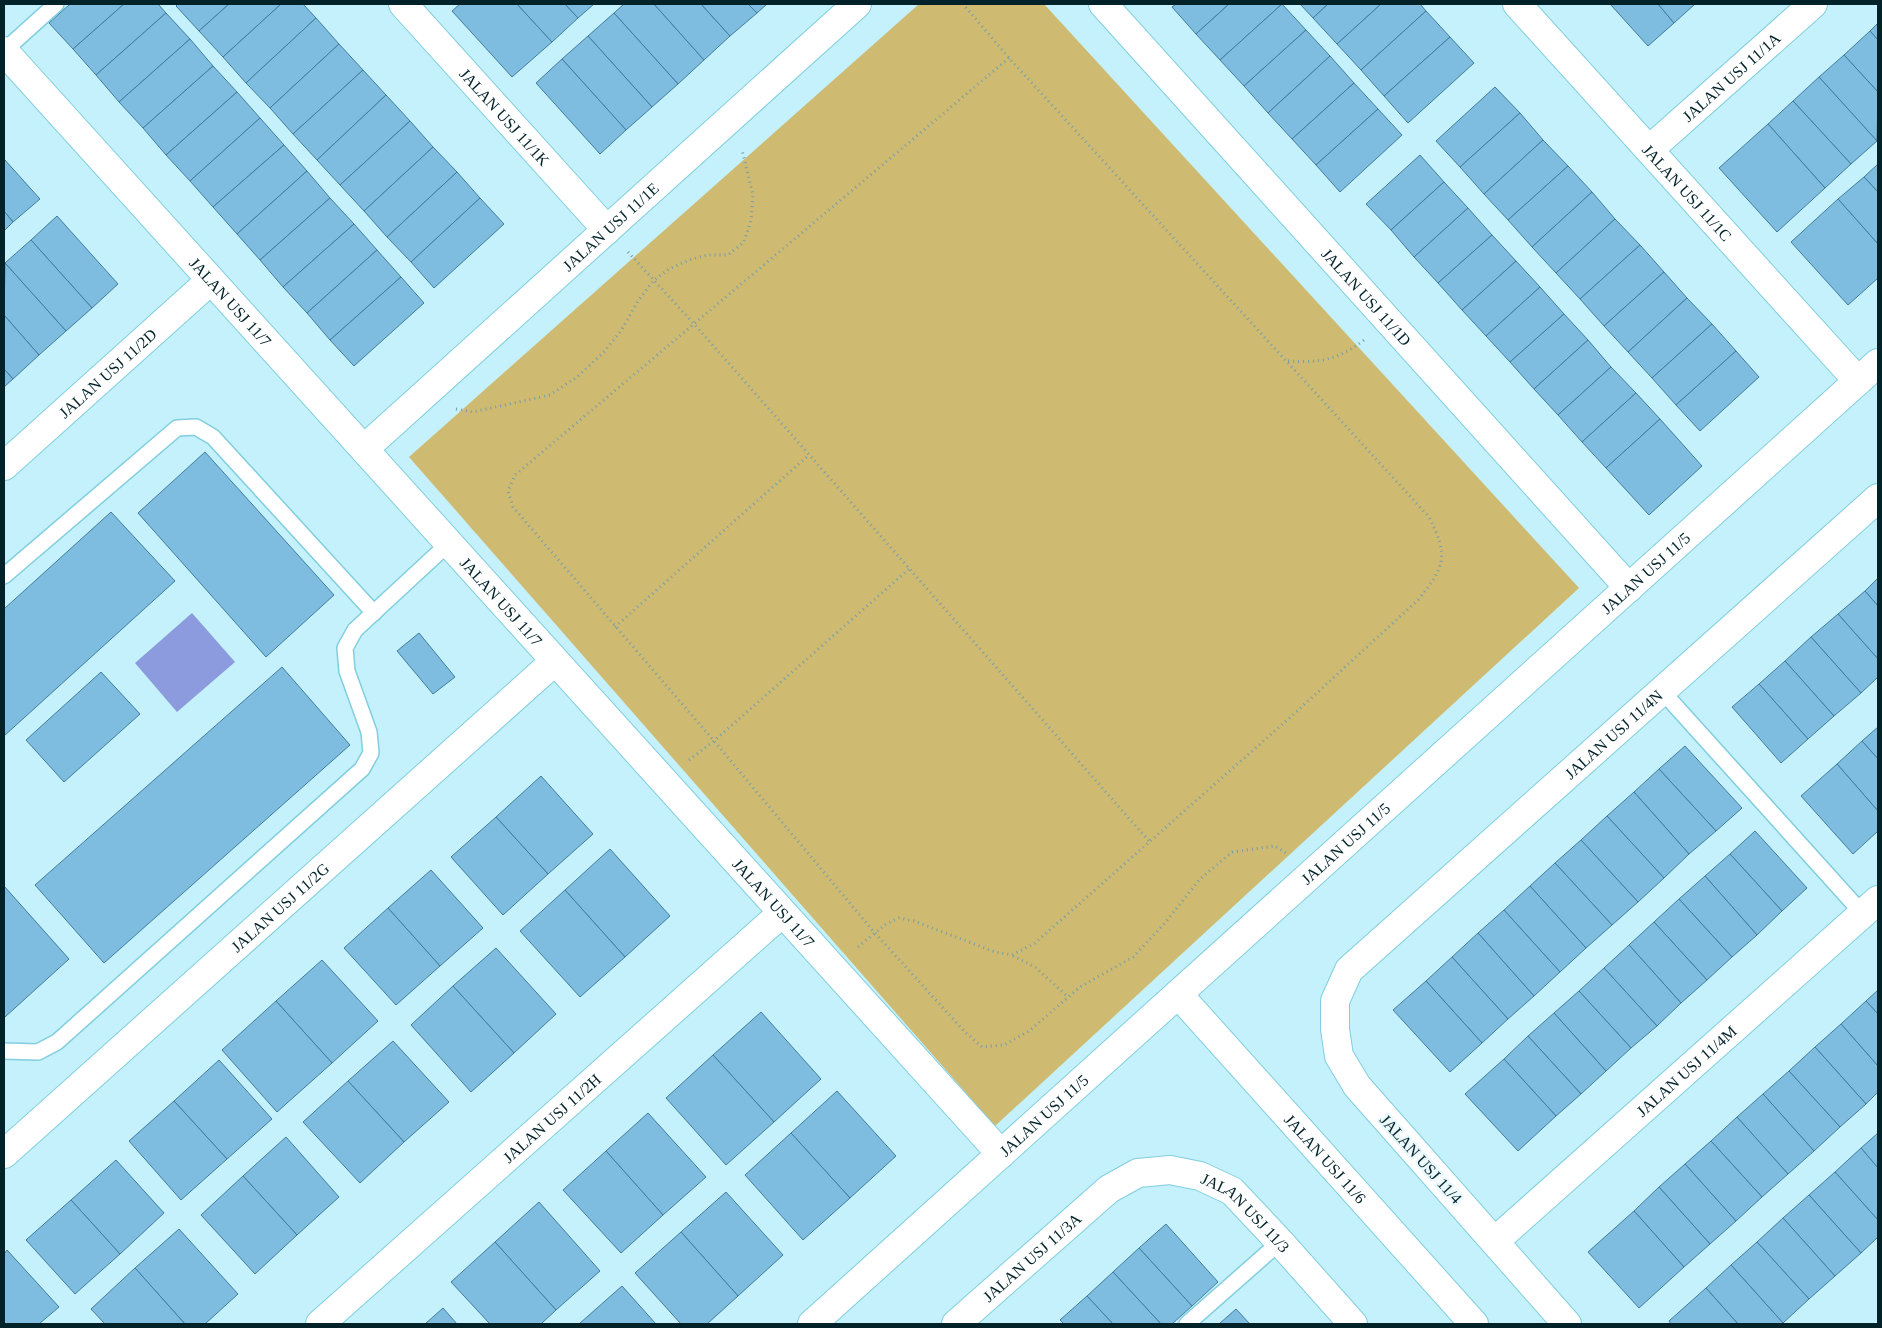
<svg xmlns="http://www.w3.org/2000/svg" width="1882" height="1328" font-family="'Times New Roman',serif">
<rect width="100%" height="100%" fill="#c4f1fb"/>
<polygon fill="#cfba72" points="919,4 1044,4 1579,588 995,1126 409,457"/>
<polygon fill="#8b9bde" points="192,613 235,662 177,712 135,663"/>
<g fill="#7fbde0" stroke="#407d9d">
<polygon points="70,4 124,4 73,49 49,23"/>
<polygon points="124,4 158,4 166,13 96,75 73,49"/>
<polygon points="178,4 229,4 199,31 176,6"/>
<polygon points="229,4 281,4 223,57 199,31"/>
<polygon points="281,4 303,4 316,18 246,83 223,57"/>
<polygon points="460,4 517,4 552,42 512,77 452,11"/>
<polygon points="517,4 565,4 578,18 552,42"/>
<polygon points="565,4 594,4 578,18"/>
<polygon points="624,4 654,4 704,60 678,84 614,13"/>
<polygon points="654,4 701,4 730,36 704,60"/>
<polygon points="701,4 748,4 757,13 730,36"/>
<polygon points="748,4 767,4 757,13"/>
<polygon points="1176,4 1229,4 1196,34 1172,7"/>
<polygon points="1229,4 1282,4 1220,60 1196,34"/>
<polygon points="1282,4 1306,30 1244,86 1220,60"/>
<polygon points="1300,4 1328,4 1313,18"/>
<polygon points="1328,4 1381,4 1337,44 1313,18"/>
<polygon points="1381,4 1420,4 1426,11 1361,70 1337,44"/>
<polygon points="1610,4 1658,4 1674,23 1648,46"/>
<polygon points="1658,4 1695,4 1674,23"/>
<polygon points="1426,11 1450,37 1384,96 1361,70"/>
<polygon points="166,13 190,39 119,102 96,75"/>
<polygon points="614,13 678,84 652,107 588,36"/>
<polygon points="316,18 339,44 270,108 246,83"/>
<polygon points="1878,23 1878,40 1870,31"/>
<polygon points="1306,30 1330,56 1268,113 1244,86"/>
<polygon points="1870,31 1878,40 1878,92 1844,55"/>
<polygon points="588,36 652,107 626,130 562,59"/>
<polygon points="1450,37 1474,63 1408,123 1384,96"/>
<polygon points="190,39 213,66 143,128 119,102"/>
<polygon points="339,44 363,70 293,134 270,108"/>
<polygon points="1844,55 1878,92 1877,141 1819,77"/>
<polygon points="1330,56 1354,83 1292,139 1268,113"/>
<polygon points="562,59 626,130 600,154 536,83"/>
<polygon points="213,66 237,92 166,155 143,128"/>
<polygon points="363,70 386,95 317,160 293,134"/>
<polygon points="1819,77 1877,141 1851,164 1793,101"/>
<polygon points="1354,83 1378,109 1316,165 1292,139"/>
<polygon points="1495,87 1520,113 1460,167 1436,141"/>
<polygon points="237,92 260,118 190,181 166,155"/>
<polygon points="386,95 410,121 340,185 317,160"/>
<polygon points="1793,101 1851,164 1825,188 1768,124"/>
<polygon points="1378,109 1402,135 1340,192 1316,165"/>
<polygon points="1520,113 1543,140 1484,194 1460,167"/>
<polygon points="260,118 284,145 213,207 190,181"/>
<polygon points="410,121 433,147 364,211 340,185"/>
<polygon points="1768,124 1825,188 1777,232 1719,168"/>
<polygon points="1543,140 1568,166 1508,220 1484,194"/>
<polygon points="284,145 307,171 237,234 213,207"/>
<polygon points="433,147 457,172 387,237 364,211"/>
<polygon points="1420,155 1444,182 1391,230 1366,204"/>
<polygon points="4,159 40,199 13,222 4,211"/>
<polygon points="1878,164 1878,192 1864,177"/>
<polygon points="1568,166 1592,192 1532,247 1508,220"/>
<polygon points="307,171 330,198 260,260 237,234"/>
<polygon points="457,172 480,198 411,262 387,237"/>
<polygon points="1864,177 1878,192 1878,244 1838,199"/>
<polygon points="1444,182 1468,208 1414,257 1391,230"/>
<polygon points="1592,192 1615,219 1556,273 1532,247"/>
<polygon points="330,198 354,224 283,287 260,260"/>
<polygon points="480,198 504,224 434,288 411,262"/>
<polygon points="1838,199 1878,244 1878,278 1848,305 1791,242"/>
<polygon points="1468,208 1492,235 1438,283 1414,257"/>
<polygon points="4,211 13,222 4,231"/>
<polygon points="57,216 118,284 92,308 31,240"/>
<polygon points="1615,219 1640,245 1580,299 1556,273"/>
<polygon points="354,224 377,250 307,313 283,287"/>
<polygon points="1492,235 1516,261 1462,310 1438,283"/>
<polygon points="31,240 92,308 66,331 5,263"/>
<polygon points="1640,245 1664,272 1604,326 1580,299"/>
<polygon points="377,250 401,277 330,340 307,313"/>
<polygon points="1516,261 1540,287 1486,336 1462,310"/>
<polygon points="5,263 66,331 39,355 4,315"/>
<polygon points="1664,272 1687,298 1628,352 1604,326"/>
<polygon points="401,277 424,303 354,366 330,340"/>
<polygon points="1540,287 1564,314 1510,362 1486,336"/>
<polygon points="1687,298 1712,324 1652,378 1628,352"/>
<polygon points="1564,314 1588,340 1534,389 1510,362"/>
<polygon points="4,315 39,355 13,379 4,369"/>
<polygon points="1712,324 1736,351 1676,405 1652,378"/>
<polygon points="1588,340 1611,367 1558,415 1534,389"/>
<polygon points="1736,351 1759,377 1700,431 1676,405"/>
<polygon points="1611,367 1636,393 1582,442 1558,415"/>
<polygon points="4,369 13,379 4,387"/>
<polygon points="1636,393 1660,419 1606,468 1582,442"/>
<polygon points="1660,419 1702,466 1649,515 1606,468"/>
<polygon points="205,452 334,595 266,657 138,513"/>
<polygon points="111,512 175,581 4,736 4,609"/>
<polygon points="1878,578 1878,606 1865,591"/>
<polygon points="1865,591 1878,606 1878,659 1838,614"/>
<polygon points="1838,614 1878,659 1878,677 1861,693 1811,637"/>
<polygon points="419,633 455,677 433,694 397,651"/>
<polygon points="1811,637 1861,693 1834,716 1785,661"/>
<polygon points="1785,661 1834,716 1808,739 1759,684"/>
<polygon points="282,667 350,745 104,963 35,885"/>
<polygon points="101,672 140,714 64,782 26,740"/>
<polygon points="1759,684 1808,739 1781,763 1732,707"/>
<polygon points="1878,727 1878,759 1862,741"/>
<polygon points="1862,741 1878,759 1878,811 1837,764"/>
<polygon points="1685,746 1742,808 1716,831 1659,769"/>
<polygon points="1837,764 1878,811 1878,831 1853,854 1801,796"/>
<polygon points="1659,769 1716,831 1689,854 1634,792"/>
<polygon points="541,776 593,834 548,874 496,817"/>
<polygon points="1634,792 1689,854 1664,878 1607,816"/>
<polygon points="1607,816 1664,878 1638,902 1581,840"/>
<polygon points="496,817 548,874 503,915 451,857"/>
<polygon points="1755,831 1807,888 1782,911 1730,854"/>
<polygon points="1581,840 1638,902 1612,925 1555,863"/>
<polygon points="610,849 670,916 625,957 565,890"/>
<polygon points="1730,854 1782,911 1757,935 1705,876"/>
<polygon points="1555,863 1612,925 1586,948 1530,886"/>
<polygon points="431,870 483,928 440,966 388,908"/>
<polygon points="1705,876 1757,935 1732,957 1679,899"/>
<polygon points="4,886 69,959 5,1017 4,1015"/>
<polygon points="1530,886 1586,948 1560,972 1504,910"/>
<polygon points="565,890 625,957 580,997 520,931"/>
<polygon points="1679,899 1732,957 1707,980 1654,922"/>
<polygon points="388,908 440,966 396,1005 344,948"/>
<polygon points="1504,910 1560,972 1534,996 1478,933"/>
<polygon points="1654,922 1707,980 1681,1003 1629,945"/>
<polygon points="1478,933 1534,996 1508,1019 1452,957"/>
<polygon points="1629,945 1681,1003 1657,1026 1604,968"/>
<polygon points="496,948 556,1014 514,1053 453,986"/>
<polygon points="1452,957 1508,1019 1482,1043 1426,981"/>
<polygon points="322,960 378,1021 332,1063 276,1001"/>
<polygon points="1604,968 1657,1026 1631,1048 1579,991"/>
<polygon points="1426,981 1482,1043 1450,1072 1393,1010"/>
<polygon points="453,986 514,1053 471,1092 411,1025"/>
<polygon points="1878,990 1878,1014 1866,1001"/>
<polygon points="1579,991 1631,1048 1606,1071 1554,1013"/>
<polygon points="276,1001 332,1063 277,1112 222,1050"/>
<polygon points="1866,1001 1878,1014 1878,1066 1841,1024"/>
<polygon points="761,1012 821,1079 774,1122 713,1055"/>
<polygon points="1554,1013 1606,1071 1581,1094 1528,1036"/>
<polygon points="1841,1024 1878,1066 1878,1092 1866,1104 1815,1047"/>
<polygon points="1528,1036 1581,1094 1556,1116 1504,1059"/>
<polygon points="393,1041 449,1102 404,1142 348,1081"/>
<polygon points="1815,1047 1866,1104 1840,1127 1789,1071"/>
<polygon points="713,1055 774,1122 726,1165 666,1098"/>
<polygon points="1504,1059 1556,1116 1518,1151 1465,1094"/>
<polygon points="219,1060 272,1119 227,1159 174,1101"/>
<polygon points="1789,1071 1840,1127 1814,1151 1763,1094"/>
<polygon points="348,1081 404,1142 360,1183 303,1122"/>
<polygon points="837,1091 896,1156 850,1198 791,1133"/>
<polygon points="1763,1094 1814,1151 1788,1174 1737,1117"/>
<polygon points="174,1101 227,1159 181,1200 129,1141"/>
<polygon points="648,1113 706,1177 663,1215 606,1151"/>
<polygon points="1737,1117 1788,1174 1762,1197 1711,1141"/>
<polygon points="791,1133 850,1198 803,1240 745,1175"/>
<polygon points="1878,1133 1878,1168 1861,1148"/>
<polygon points="286,1137 339,1197 297,1235 243,1176"/>
<polygon points="1711,1141 1762,1197 1736,1221 1685,1164"/>
<polygon points="1861,1148 1878,1168 1878,1220 1835,1172"/>
<polygon points="606,1151 663,1215 621,1253 563,1190"/>
<polygon points="116,1160 164,1213 120,1254 71,1200"/>
<polygon points="1685,1164 1736,1221 1710,1244 1659,1187"/>
<polygon points="1835,1172 1878,1220 1878,1237 1861,1253 1809,1195"/>
<polygon points="243,1176 297,1235 255,1274 201,1215"/>
<polygon points="1659,1187 1710,1244 1684,1267 1634,1211"/>
<polygon points="726,1192 783,1255 738,1296 681,1232"/>
<polygon points="1809,1195 1861,1253 1835,1276 1783,1218"/>
<polygon points="71,1200 120,1254 75,1294 26,1240"/>
<polygon points="539,1202 600,1271 556,1310 495,1242"/>
<polygon points="1634,1211 1684,1267 1639,1308 1588,1252"/>
<polygon points="1783,1218 1835,1276 1809,1299 1757,1242"/>
<polygon points="1166,1224 1218,1282 1192,1306 1139,1248"/>
<polygon points="179,1229 238,1294 205,1324 185,1324 135,1268"/>
<polygon points="681,1232 738,1296 707,1324 681,1324 635,1273"/>
<polygon points="495,1242 556,1310 541,1324 490,1324 451,1282"/>
<polygon points="1757,1242 1809,1299 1783,1323 1731,1265"/>
<polygon points="1139,1248 1192,1306 1172,1324 1161,1324 1113,1272"/>
<polygon points="7,1250 59,1307 39,1324 4,1324 4,1254"/>
<polygon points="1731,1265 1783,1323 1782,1324 1738,1324 1706,1288"/>
<polygon points="135,1268 185,1324 105,1324 91,1309"/>
<polygon points="1113,1272 1161,1324 1113,1324 1087,1296"/>
<polygon points="622,1286 656,1324 579,1324"/>
<polygon points="1706,1288 1738,1324 1671,1324 1669,1321"/>
<polygon points="1087,1296 1113,1324 1064,1324 1060,1320"/>
<polygon points="443,1308 457,1324 425,1324"/>
<polygon points="1236,1309 1250,1324 1219,1324"/>
</g>
<g fill="none" stroke-linecap="round" stroke-linejoin="round">
<defs>
<g id="service">
<polyline points="4,51 56,4"/>
<polyline points="4,576 177,428 196,427 213,437 374,613"/>
<polyline points="1662,691 1863,914"/>
<polyline points="4,1051 38,1052 57,1042 362,769 371,753 369,732 347,671 345,648 355,630 449,543"/>
<polyline points="1187,1324 1280,1242"/>
</g>
<g id="minor">
<path id="s1" d="M403,4L607,230"/>
<path id="s2" d="M1103,4L1629,588"/>
<path id="s3" d="M1517,4L1858,381"/>
<path id="s4" d="M4,51L1001,1154"/>
<path id="s5" d="M1649,150L1813,4"/>
<path id="s6" d="M364,449L857,4"/>
<path id="s7" d="M4,466L211,280"/>
<path id="s8" d="M4,1154L555,661"/>
<path id="s9" d="M1495,1241L1878,900"/>
<path id="s10" d="M320,1324L782,913"/>
<path id="s11" d="M956,1324L1109,1189L1138,1173L1170,1170L1200,1176L1232,1191L1280,1242L1353,1324"/>
<path id="s12" d="M1567,1324L1357,1086L1339,1056L1335,1029V1001L1349,970L1878,498"/>
</g>
<g id="tertiary">
<path id="s13" d="M1178,994L1474,1324"/>
<path id="s14" d="M812,1324L1878,363"/>
</g>
</defs>
<use href="#service" stroke="#80cedf" stroke-width="18"/>
<use href="#minor" stroke="#80cedf" stroke-width="30"/>
<use href="#tertiary" stroke="#80cedf" stroke-width="30"/>
<g stroke="#759ea6" stroke-width="3" stroke-dasharray="1 4" stroke-linecap="butt">
<polyline points="1009,58 515,475 508,491 513,507 714,741 874,932 964,1031 982,1047 1004,1045 1029,1031 1080,987 1133,957 1165,923 1199,880 1232,852 1275,846 1286,853"/>
<polyline points="628,252 695,325 1149,841"/>
<path d="M1288,361C1320,363 1338,360 1364,340"/>
<polyline points="456,409 473,412 550,395 577,377 604,352 621,331 638,301 654,280 669,269 689,260 707,255 728,255 744,242 751,220 753,195 742,150"/>
<polyline points="615,627 809,455"/>
<polyline points="689,760 714,741 909,569"/>
<path d="M858,947L886,924L899,918L914,921L995,952L1012,955L1035,943L1294,714L1418,600C1445,567 1449,556 1429,517L1009,58L963,4"/>
<polyline points="1013,956 1035,967 1068,997"/>
</g>
<use href="#service" stroke="#fff" stroke-width="15"/>
<use href="#minor" stroke="#fff" stroke-width="28"/>
<use href="#tertiary" stroke="#fff" stroke-width="28"/>
</g>
<g text-anchor="middle" dominant-baseline="central" stroke-width="5" stroke-linejoin="round" paint-order="stroke">
<g font-size="16" fill="#012229" stroke="#eaf8fc">
<text stroke="none"><textPath href="#s5" startOffset="110">JALAN USJ 11/1A</textPath></text>
<text stroke="none"><textPath href="#s1" startOffset="152">JALAN USJ 11/1K</textPath></text>
<text stroke="none"><textPath href="#s3" startOffset="254">JALAN USJ 11/1C</textPath></text>
<text stroke="none"><textPath href="#s6" startOffset="332">JALAN USJ 11/1E</textPath></text>
<text stroke="none"><textPath href="#s2" startOffset="394">JALAN USJ 11/1D</textPath></text>
<text stroke="none"><textPath href="#s4" startOffset="338">JALAN USJ 11/7</textPath></text>
<text stroke="none"><textPath href="#s7" startOffset="139">JALAN USJ 11/2D</textPath></text>
<text stroke="none"><textPath href="#s14" startOffset="1122">JALAN USJ 11/5</textPath></text>
<text stroke="none"><textPath href="#s4" startOffset="742">JALAN USJ 11/7</textPath></text>
<text stroke="none"><textPath href="#s12" startOffset="796">JALAN USJ 11/4N</textPath></text>
<text stroke="none"><textPath href="#s14" startOffset="718">JALAN USJ 11/5</textPath></text>
<text stroke="none"><textPath href="#s4" startOffset="1148">JALAN USJ 11/7</textPath></text>
<text stroke="none"><textPath href="#s8" startOffset="370">JALAN USJ 11/2G</textPath></text>
<text stroke="none"><textPath href="#s9" startOffset="256">JALAN USJ 11/4M</textPath></text>
<text stroke="none"><textPath href="#s14" startOffset="312">JALAN USJ 11/5</textPath></text>
<text stroke="none"><textPath href="#s10" startOffset="310">JALAN USJ 11/2H</textPath></text>
<text stroke="none"><textPath href="#s13" startOffset="221">JALAN USJ 11/6</textPath></text>
<text transform="translate(1421 1159) rotate(48)">JALAN USJ 11/4</text>
<text stroke="none"><textPath href="#s11" startOffset="359">JALAN USJ 11/3</textPath></text>
<text stroke="none"><textPath href="#s11" startOffset="101">JALAN USJ 11/3A</textPath></text>
</g>
</g>
<rect width="1882" height="1328" fill="none" stroke="#012229" stroke-width="10"/>
</svg>
